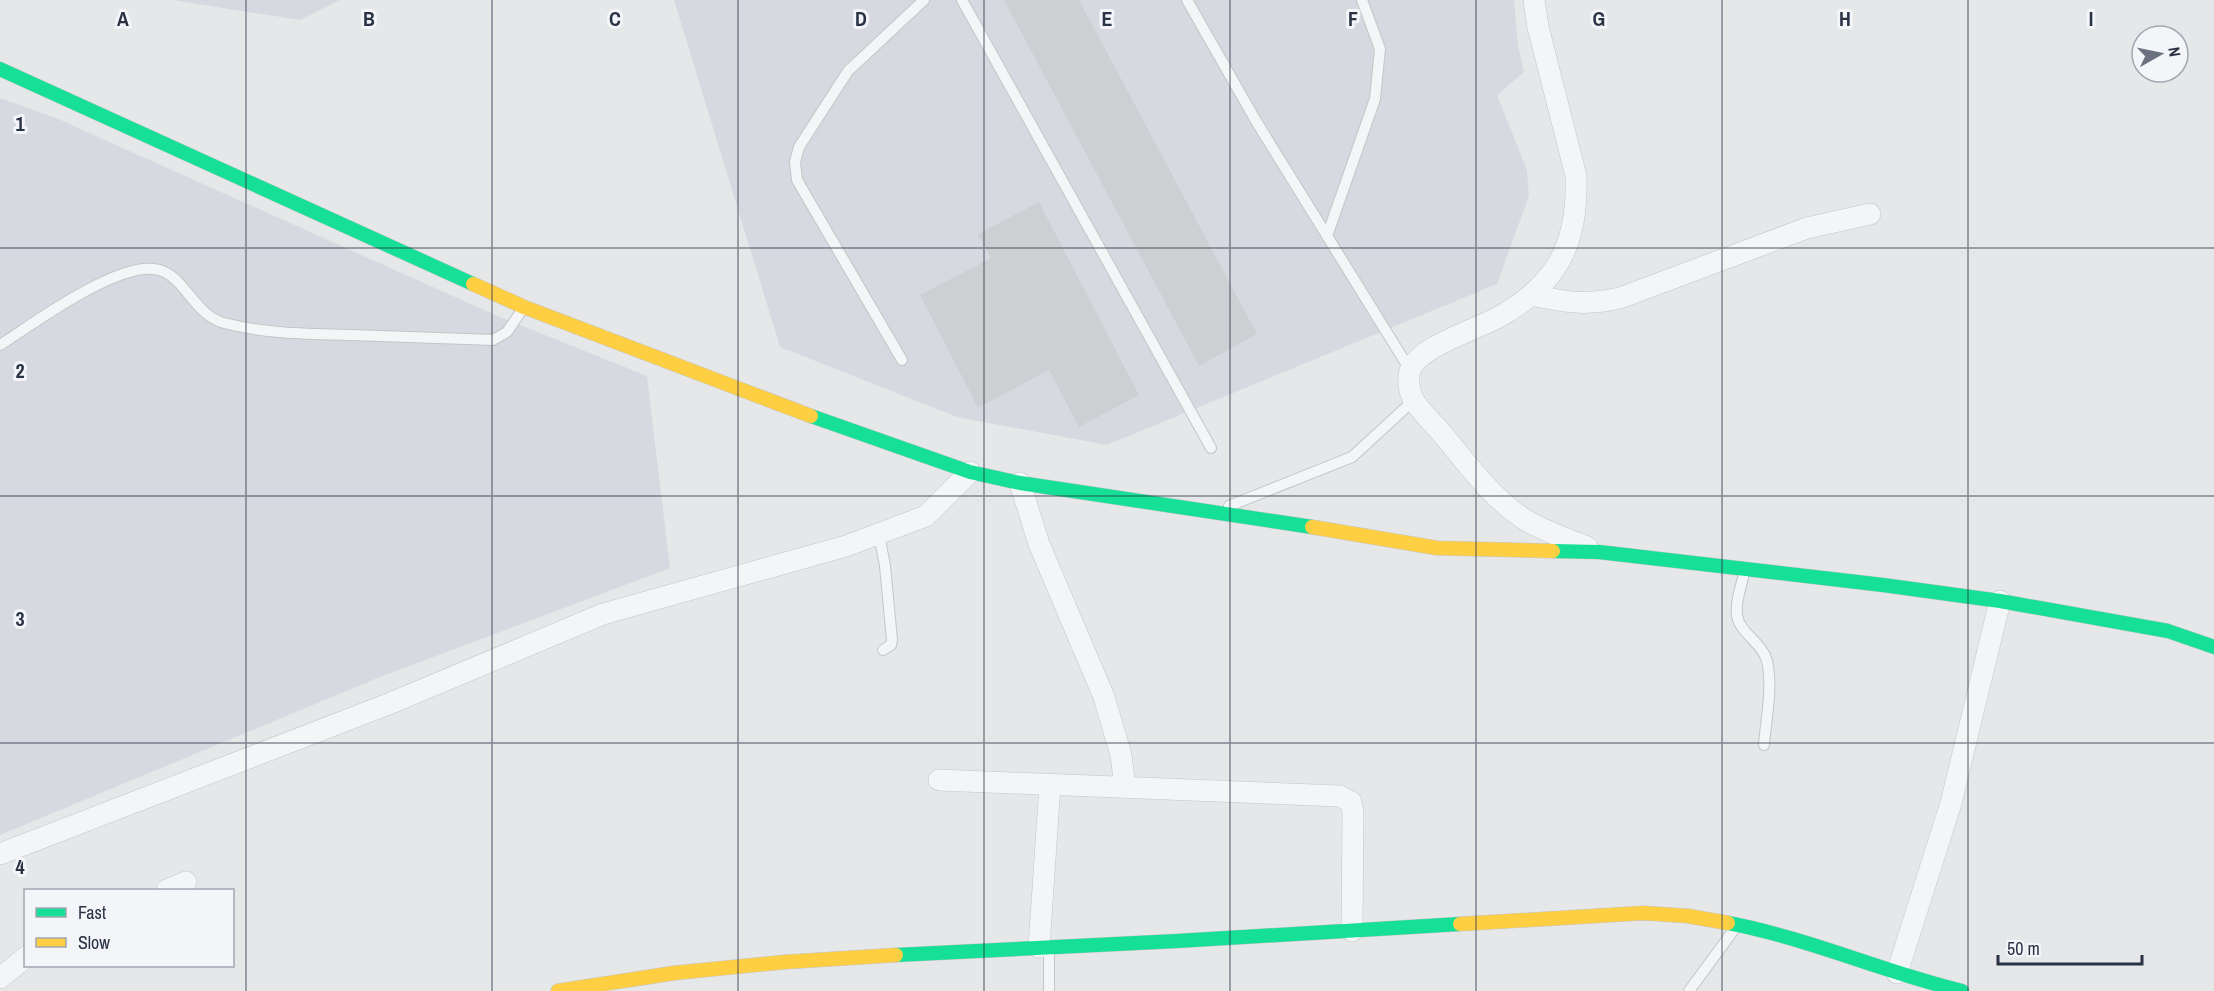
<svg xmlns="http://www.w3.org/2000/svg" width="2214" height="991" font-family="'Archivo Narrow',sans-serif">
<rect width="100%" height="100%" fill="#e5e7e9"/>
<g fill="#d6dae0">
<polygon points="172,0 340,0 300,20"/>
<polygon points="674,0 1514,0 1518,46 1524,72 1497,95 1527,170 1529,196 1497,284 1107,445 957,417 780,347"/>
<polygon points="0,98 56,118 493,314 647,376 670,568 380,677 0,835"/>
</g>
<g fill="#cdcfd2">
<polygon points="1004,0 1079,0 1257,334 1199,366"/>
<polygon points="1039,202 1139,395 1079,427 1049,370 978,408 920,295 991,258 978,234"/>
</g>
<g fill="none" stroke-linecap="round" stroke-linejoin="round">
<defs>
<g id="lane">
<polyline points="962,0 1211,448"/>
<polyline points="1187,0 1256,121 1410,370"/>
<polyline points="1327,236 1375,99 1380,49 1362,0"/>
<path d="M0,345C34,323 114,264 154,269C184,272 192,314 224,323C266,334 309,334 351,335C399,337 446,338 493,340L507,332L522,310"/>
<polyline points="902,360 797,180 795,162 799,147 848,71 924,0"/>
<polyline points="1229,506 1352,457 1414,400"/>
<polyline points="879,534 885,566 892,640 891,645 883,650"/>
<path d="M1745,570C1742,583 1735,602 1737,615C1739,633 1763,643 1767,661C1773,688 1766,718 1764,745"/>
<polyline points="1049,991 1049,949"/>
<polyline points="1689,991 1736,927"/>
</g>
<g id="street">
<path d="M1534,0L1538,27L1576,176C1578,237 1562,278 1509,311C1494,321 1476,327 1459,335C1444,342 1420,352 1411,368C1407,377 1409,391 1413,399C1419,410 1431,421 1440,431C1466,462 1493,501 1529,522C1547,532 1568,539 1587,547"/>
<path d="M1531,295C1565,302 1585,306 1620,298L1807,228L1870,214"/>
<polyline points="1020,483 1039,544 1104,697 1121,755 1125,787"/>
<polyline points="939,780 1340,796 1351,802 1353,812 1352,931"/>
<polyline points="0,854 391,703 603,614 846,546 926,516 970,472"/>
<polyline points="167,890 186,882"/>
<polyline points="1039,947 1050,785"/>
<polyline points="1897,973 1951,803 2000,601"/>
<polyline points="0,978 26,957"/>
</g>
<g id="fast">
<polyline points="0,69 473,284"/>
<polyline points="811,416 970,472 1020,483 1312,527"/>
<polyline points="1553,551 1599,552 1883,585 2000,601 2168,631 2214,647"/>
<path d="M1728,923C1808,938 1883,972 1962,991"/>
<polyline points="896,955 1177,941 1460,924"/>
</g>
<g id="slow">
<polyline points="473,284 524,307 811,416"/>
<polyline points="1312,527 1437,548 1553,551"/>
<polyline points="1460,924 1643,913 1688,916 1728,923"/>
<polyline points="558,991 674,973 785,962 896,955"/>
</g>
</defs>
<use href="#lane" stroke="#c3c5c7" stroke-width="12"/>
<use href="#street" stroke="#c3c5c7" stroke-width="22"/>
<use href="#fast" stroke="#c3c5c7" stroke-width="15"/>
<use href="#slow" stroke="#c3c5c7" stroke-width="15"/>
<use href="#lane" stroke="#f4f5f6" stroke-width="10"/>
<use href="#street" stroke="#f4f5f6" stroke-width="21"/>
<use href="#fast" stroke="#16e098" stroke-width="14"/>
<use href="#slow" stroke="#ffcf43" stroke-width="14"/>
</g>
<path fill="none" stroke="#2a3245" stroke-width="1.5" stroke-opacity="0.55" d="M246,0V991M492,0V991M738,0V991M984,0V991M1230,0V991M1476,0V991M1722,0V991M1968,0V991M0,248H2214M0,496H2214M0,743H2214"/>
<g font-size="20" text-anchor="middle" font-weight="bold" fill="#2a3245" stroke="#f3f5f9" stroke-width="6" stroke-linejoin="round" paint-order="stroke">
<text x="123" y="26">A</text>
<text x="369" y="26">B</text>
<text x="615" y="26">C</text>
<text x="861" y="26">D</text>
<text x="1107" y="26">E</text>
<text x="1353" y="26">F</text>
<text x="1599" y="26">G</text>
<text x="1845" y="26">H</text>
<text x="2091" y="26">I</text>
<text x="20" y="131">1</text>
<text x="20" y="378">2</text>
<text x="20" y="626">3</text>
<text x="20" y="874">4</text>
</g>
<rect x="24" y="889" width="210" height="78" fill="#f3f5f9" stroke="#a3a7b1" stroke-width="1.5"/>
<rect x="36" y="908" width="30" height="9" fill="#16e098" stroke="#a3a7b1" stroke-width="1.5"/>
<text x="78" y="919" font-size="18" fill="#2a3245">Fast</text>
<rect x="36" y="938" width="30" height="9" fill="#ffcf43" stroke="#a3a7b1" stroke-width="1.5"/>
<text x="78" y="949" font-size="18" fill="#2a3245">Slow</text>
<g transform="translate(2160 54) rotate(81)"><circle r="28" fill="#f3f5f9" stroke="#a3a7b1" stroke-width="1.5"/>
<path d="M0-4.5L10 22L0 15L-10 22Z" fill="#6b717e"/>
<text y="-9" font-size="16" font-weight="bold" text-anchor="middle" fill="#2a3245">N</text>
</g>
<path d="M1998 955v9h144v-9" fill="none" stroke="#2a3245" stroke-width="3"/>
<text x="2007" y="955" font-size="18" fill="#2a3245" stroke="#f3f5f9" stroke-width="4.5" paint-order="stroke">50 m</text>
</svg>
